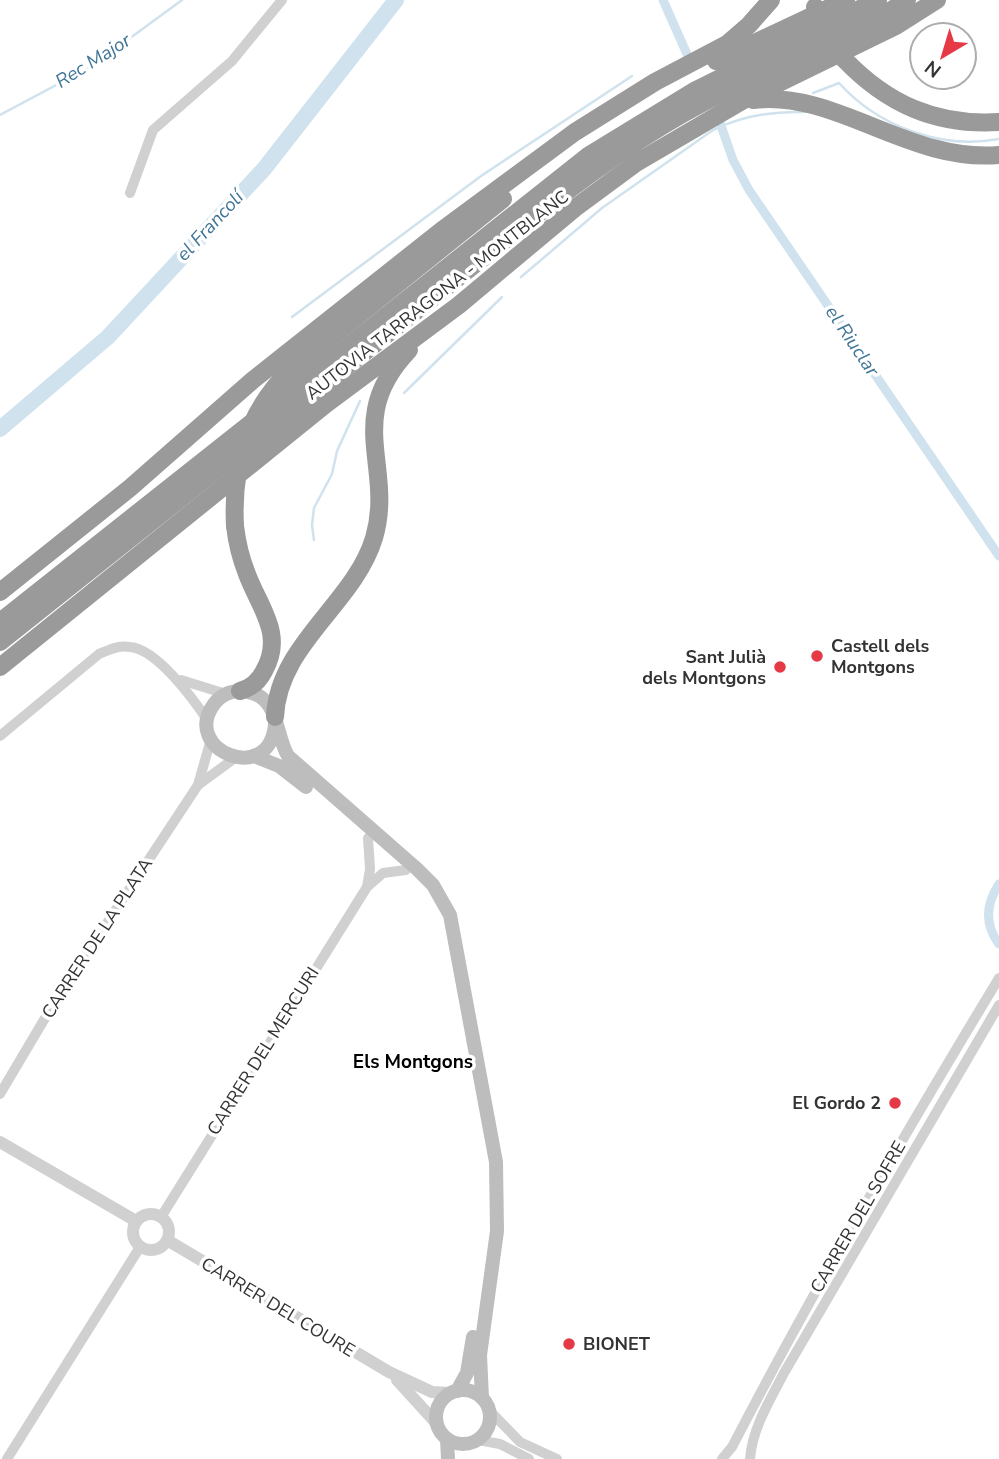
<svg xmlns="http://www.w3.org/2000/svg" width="999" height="1459" font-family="'Nunito Sans',sans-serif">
<rect width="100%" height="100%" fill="#fff"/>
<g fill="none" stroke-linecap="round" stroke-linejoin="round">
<g stroke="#cfe2ee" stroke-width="2.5">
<path d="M813,93L839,83C878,126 940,150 999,139"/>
<polyline points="0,115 92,66 182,0"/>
<path d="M521,277L602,208L713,130C740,117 773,111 804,112"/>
<polyline points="292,317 481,176 632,76"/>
<polyline points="404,393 502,297"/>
<polyline points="314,540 312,525 314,508 332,474 337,451 360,401"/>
</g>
<g stroke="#cfe2ee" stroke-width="9">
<polyline points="663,0 690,61"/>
<polyline points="719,120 733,160 749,190 999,556"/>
<path d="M999,884C986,904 984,924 999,944"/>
</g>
<polyline stroke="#cfe2ee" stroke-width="16" points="0,429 108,337 264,169 396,0"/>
<g stroke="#d0d0d0" stroke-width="10">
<polyline points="130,193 153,130 232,61 282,0"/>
<polyline points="181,680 226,694"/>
<path d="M0,736L99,654C109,650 118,645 130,647C157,649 194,700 208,721"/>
<polyline points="198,785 235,758"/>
<polyline points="367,887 370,869 368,838"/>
<polyline points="0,1094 51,1008 198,785 211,739"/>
<polyline points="161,1217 367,887 383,873 406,870"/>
<polyline points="489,1410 520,1442 557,1459"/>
<polyline points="478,1440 500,1444 529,1459"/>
<polyline points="7,1459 140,1247"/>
<path d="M722,1459L732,1447C815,1287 906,1132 999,978"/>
<path d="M750,1459C752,1429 770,1400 784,1373L999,1005"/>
</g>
<g stroke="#d0d0d0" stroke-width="12">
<polyline points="0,1142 136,1221"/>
<circle cx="151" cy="1232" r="18"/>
<polyline points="167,1240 389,1372 432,1392 451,1393"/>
<polyline points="397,1380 437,1424"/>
</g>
<g stroke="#bdbdbd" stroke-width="14">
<path d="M275,724C270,787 180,750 214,704C222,693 235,689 248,692C279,697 275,734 288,756L417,869L433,885L450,915L496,1162L497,1231L480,1355L482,1398"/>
<polyline points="254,756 279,766 306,787"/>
<circle cx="463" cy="1417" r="27"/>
<polyline points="457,1391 467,1373 473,1337"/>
<polyline points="447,1439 448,1459"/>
</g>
<g stroke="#9a9a9a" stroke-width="18">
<path d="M844,59C887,104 936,126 999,122"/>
<polyline points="716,61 846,0"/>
<path d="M753,100C837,90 908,163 999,155"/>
<polyline points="289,371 503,199"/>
<path d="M235,526C237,543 241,559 247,574C259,607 285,634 264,671C259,681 251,688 240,691"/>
<polyline points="0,592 130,488 253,380 441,231 575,132 655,82 727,44 749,25 771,0"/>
<polyline points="0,622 588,156 696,90 878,0"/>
<path d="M0,642L548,206C604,162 662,122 726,91C787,61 851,38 907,0"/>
<polyline points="0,667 326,404 459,305 575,208 636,163 742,101 896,26 937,0"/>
<path d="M275,717C278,644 354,604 374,538C395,467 343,419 409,350"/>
</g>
<g stroke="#9a9a9a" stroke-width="18">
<polyline points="815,7 828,35 844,59"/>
<path d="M235,526C232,468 247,413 289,371"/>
</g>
</g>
<g fill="#e63946" stroke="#fff" stroke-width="2.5">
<circle cx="817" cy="656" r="7"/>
<circle cx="780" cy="667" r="7"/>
<circle cx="895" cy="1103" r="7"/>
<circle cx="569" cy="1344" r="7"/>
</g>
<g text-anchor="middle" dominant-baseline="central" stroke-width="7" stroke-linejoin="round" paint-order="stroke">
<g font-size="18" fill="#333" stroke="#fff">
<text transform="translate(437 295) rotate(-38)">AUTOVIA TARRAGONA - MONTBLANC</text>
<text transform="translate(97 938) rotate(-57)">CARRER DE LA PLATA</text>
<text transform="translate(263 1051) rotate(-58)">CARRER DEL MERCURI</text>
<text transform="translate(858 1217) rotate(-60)">CARRER DEL SOFRE</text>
<text transform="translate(278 1307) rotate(31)">CARRER DEL COURE</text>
</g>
<g font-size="18" font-weight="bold" fill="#333" stroke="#fff" text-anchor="start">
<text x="831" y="646">Castell dels<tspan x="831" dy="21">Montgons</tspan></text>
<text x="766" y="657" text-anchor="end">Sant Julià<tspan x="766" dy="21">dels Montgons</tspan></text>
<text x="881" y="1103" text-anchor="end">El Gordo 2</text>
<text x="583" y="1344">BIONET</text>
</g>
<g font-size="19" font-style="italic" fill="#3f7597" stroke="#fff">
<text transform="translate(93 61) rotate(-32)">Rec Major</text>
<text transform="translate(210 226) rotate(-47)">el Francolí</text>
<text transform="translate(852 341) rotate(56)">el Riuclar</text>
</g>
<g font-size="19" font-weight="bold" fill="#000" stroke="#fff">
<text x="413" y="1062">Els Montgons</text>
</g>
</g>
<g transform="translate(943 56) rotate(218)"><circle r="33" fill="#ffffff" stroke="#adadad" stroke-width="2"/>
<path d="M0-5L12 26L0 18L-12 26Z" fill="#e63946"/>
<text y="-10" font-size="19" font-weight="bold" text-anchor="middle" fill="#333333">N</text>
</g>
</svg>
